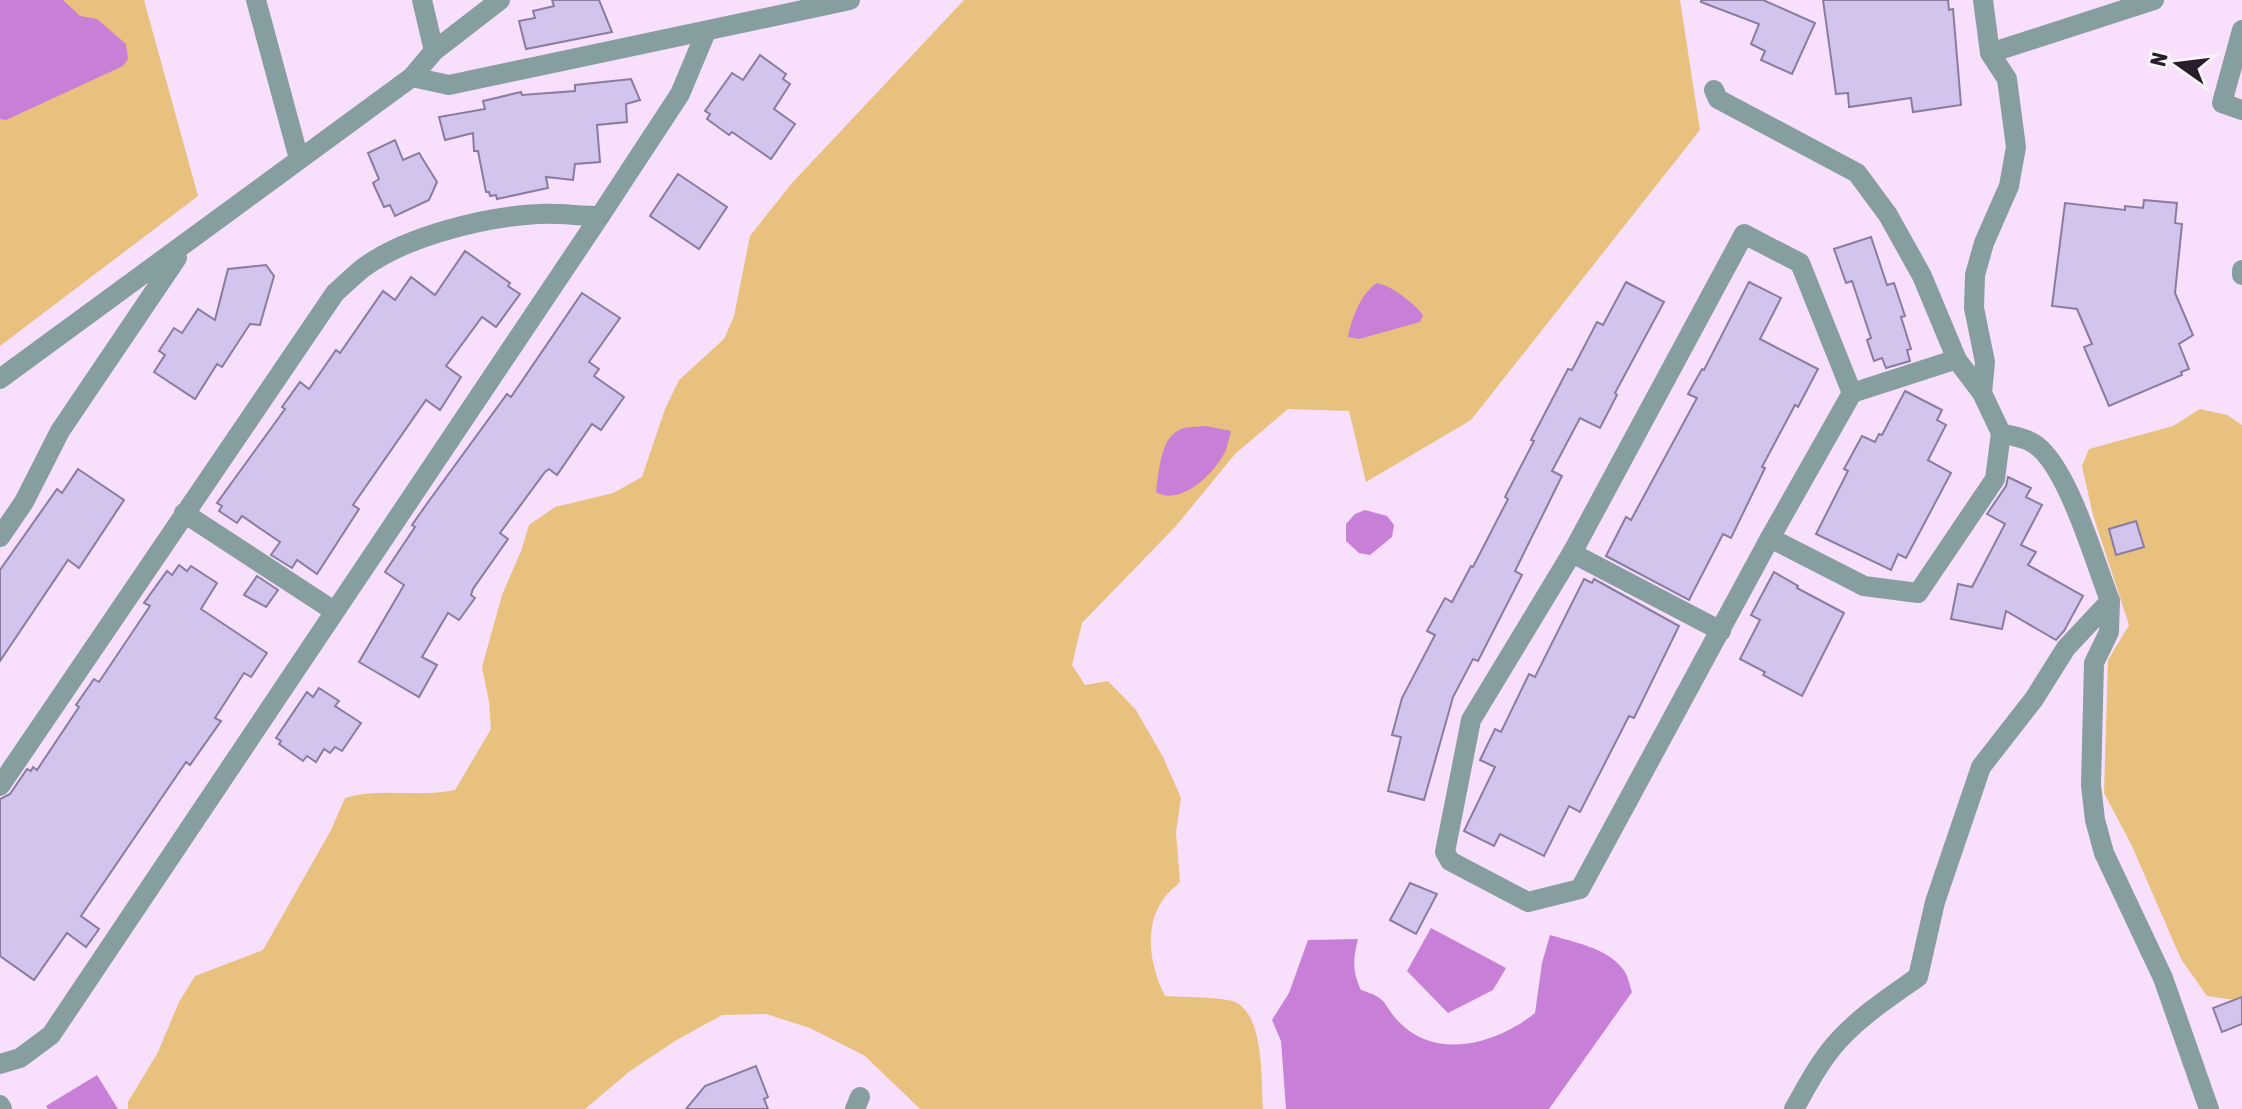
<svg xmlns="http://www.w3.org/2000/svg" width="2242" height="1109" font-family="'Asap Condensed',sans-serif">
<rect width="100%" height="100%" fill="#f8e0fd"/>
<g fill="#e8c17e">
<polygon points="0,0 144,0 198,196 0,346"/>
<path d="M964,0H1680L1700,130L1471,420L1366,482L1349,411L1288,409L1235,454L1176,526L1082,623L1072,665L1085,685L1108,681L1136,710L1163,757L1181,798L1176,832L1180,882C1174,888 1166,894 1162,901C1143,930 1151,968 1165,996C1180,997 1224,997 1235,1002C1265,1016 1261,1082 1263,1109H920L865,1056L810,1028L766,1014L722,1015L675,1041L630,1071L585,1109H128V1102L158,1052L179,1002L195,976L263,950L331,830L345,798C381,787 418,798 455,790L491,729L489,702L482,667L502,595L521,551L529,525L555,507L613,493L642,477L665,409L679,380L724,339L734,316L750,236L792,183Z"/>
<polygon points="2200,409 2227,415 2242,425 2242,1001 2207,996 2181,959 2132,846 2104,793 2108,660 2129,625 2093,515 2082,466 2089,449 2173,426"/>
</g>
<g fill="#c87fd7">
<polygon points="0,0 63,0 80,16 97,19 126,44 128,59 123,66 6,120 0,119"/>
<path d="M1377,283C1394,287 1412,302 1423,315L1420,322L1359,339L1348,337C1351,319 1361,293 1377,283Z"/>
<path d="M1206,426L1231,431C1229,437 1228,444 1226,450C1216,472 1181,507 1156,492C1159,473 1160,439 1179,430C1187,426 1198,427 1206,426Z"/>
<polygon points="1365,510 1387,516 1394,525 1392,537 1370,555 1359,553 1346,541 1346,524 1355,514"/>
<polygon points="1431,928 1506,968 1493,990 1448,1013 1407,971"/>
<path d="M1550,935C1573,942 1607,948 1622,968C1628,974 1629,984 1632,992L1549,1109H1286L1281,1041L1272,1020L1289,993L1308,940L1358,939C1353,959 1352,971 1361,990C1389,999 1381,1002 1398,1021C1436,1062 1498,1043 1535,1013L1542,963Z"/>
<polygon points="97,1075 118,1109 48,1109 46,1106"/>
</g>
<g fill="#d2c4ed" stroke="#897ca1" stroke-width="2">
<polygon points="552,0 599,0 612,32 526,49 519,21 535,18 533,11 554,6"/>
<polygon points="1701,0 1763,0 1815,23 1792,74 1761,60 1765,51 1751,44 1759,24 1701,2"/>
<polygon points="1823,0 1948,0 1949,10 1953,9 1961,105 1913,112 1911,98 1849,107 1848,93 1836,94"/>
<polygon points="760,55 786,74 783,79 790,84 774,109 795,124 771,159 732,132 729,135 707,119 710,114 705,111 732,73 743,80"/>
<polygon points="631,79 640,100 626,104 627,122 597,125 600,162 575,164 573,180 546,177 548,188 497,199 496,195 490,196 489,192 486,192 478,151 474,151 473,133 445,140 439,117 485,109 483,101 521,92 522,95 575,91 575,85"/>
<polygon points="395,140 403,160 419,153 437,182 429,200 395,216 390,205 384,207 373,183 379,179 368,153"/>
<polygon points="678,174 727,207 699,249 650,216"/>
<polygon points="2144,200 2177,203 2175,223 2182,224 2175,293 2193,335 2179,344 2189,369 2181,372 2182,375 2109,406 2084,347 2092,344 2077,309 2052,306 2065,203 2125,210 2125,206 2143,208"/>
<polygon points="1871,237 1887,285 1894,283 1905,316 1901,317 1911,349 1907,350 1910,361 1886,368 1882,358 1874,361 1867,340 1871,338 1852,281 1846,283 1834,249"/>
<polygon points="465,251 510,283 508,286 520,294 496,327 482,317 446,366 461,377 440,410 426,400 353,505 359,509 317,574 297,560 292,568 271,555 280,542 242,516 237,523 219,511 222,506 217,503 285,409 282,407 300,382 309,389 336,350 340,353 383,291 395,300 411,277 435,295"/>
<polygon points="266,265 274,276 260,325 250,324 222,367 217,364 195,399 154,372 165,355 159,351 174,328 182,333 198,309 215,320 228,269"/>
<polygon points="1626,282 1664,302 1615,393 1617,395 1600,428 1580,418 1552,471 1562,476 1515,571 1522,575 1478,661 1473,659 1453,697 1424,800 1388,791 1401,737 1392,735 1402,698 1435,635 1427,631 1445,598 1452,602 1471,566 1473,567 1508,499 1505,497 1534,441 1531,440 1568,369 1572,370 1597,322 1603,325"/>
<polygon points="1749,282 1781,298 1760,339 1818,369 1798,407 1795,405 1762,467 1765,468 1731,538 1723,534 1689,600 1606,556 1626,517 1631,520 1697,398 1688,394 1702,369 1704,370"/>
<polygon points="582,293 620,318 589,362 599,369 594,376 624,397 601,430 592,424 557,475 549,469 545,472 500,533 508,539 473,589 471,595 475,598 459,620 448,613 422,657 437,665 419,697 359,662 404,585 385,572 415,527 412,525 426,505 507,394 511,397"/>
<polygon points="1905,391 1942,410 1937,420 1946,425 1928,460 1951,473 1906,558 1898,554 1891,570 1816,534 1848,471 1844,469 1862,436 1875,442 1879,434 1882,435"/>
<polygon points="78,469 124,500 79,568 68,560 0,661 0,570 57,489 62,493"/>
<polygon points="2008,477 2031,488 2026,497 2042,505 2021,545 2036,552 2028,565 2083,596 2064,631 2056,640 2006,611 2002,629 1951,619 1958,584 1972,587 2005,524 1987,514 2006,486"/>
<polygon points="2136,521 2144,547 2116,555 2109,529"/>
<polygon points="179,565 187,571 191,566 217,583 201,609 267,653 251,677 244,673 215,718 221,721 190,765 186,762 81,916 99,929 86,947 67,933 34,980 0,956 0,799 10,794 27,769 31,771 33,767 37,770 79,707 76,705 94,679 99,682 150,606 144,603 167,571 172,575"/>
<polygon points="1774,572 1798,586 1797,588 1844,613 1802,696 1763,675 1765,672 1740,659 1760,620 1751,615"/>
<polygon points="257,576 278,590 266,607 244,595"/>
<polygon points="1584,579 1592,583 1594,579 1679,626 1634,718 1629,716 1580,812 1569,806 1544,856 1500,834 1494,846 1464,831 1495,767 1480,760 1495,729 1501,732 1529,674 1535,677"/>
<polygon points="319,688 339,701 335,706 361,723 342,751 335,747 330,753 324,749 316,762 307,756 303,761 279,744 281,741 276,738 307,692 313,697"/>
<polygon points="1410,883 1437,894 1416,934 1390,920"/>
<polygon points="2242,997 2242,1024 2222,1032 2213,1008"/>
<polygon points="756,1066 768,1097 764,1099 768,1109 686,1109 705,1086"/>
</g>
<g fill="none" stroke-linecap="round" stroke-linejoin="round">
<g stroke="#879ea0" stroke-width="20">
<polyline points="2242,30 2222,103 2242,110"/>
<polyline points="1852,393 1948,362"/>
<polyline points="1572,553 1721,631"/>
</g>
<g stroke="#879ea0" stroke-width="20">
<polyline points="256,0 299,159"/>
<polyline points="422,0 434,51"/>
<polyline points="1990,53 2154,0"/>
<polyline points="412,77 449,85 850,0"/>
<path d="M1714,90L1718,99L1857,173L1888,215L1922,276L1957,360L1982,393L2001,433C2011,436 2022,437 2031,442C2066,459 2095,563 2110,601L2066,648L2034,699L1981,767L1935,902L1918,977C1891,996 1862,1015 1839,1040C1821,1059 1807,1086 1794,1109"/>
<polygon points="1744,234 1800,263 1852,393 1770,538 1580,889 1528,902 1450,861 1445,852 1471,720 1572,553"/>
<polyline points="2242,270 2242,275"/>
<polyline points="0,379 412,77 434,51 500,0"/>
<polyline points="1982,393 1985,362 1974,308 1975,275 1984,243 2009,186 2016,147 2007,79 1990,53 1983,0"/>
<polyline points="184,513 334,611"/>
<polyline points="0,537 24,502 60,431 177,258"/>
<polyline points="1770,538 1864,586 1918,593 1995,479 2001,433"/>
<polyline points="2110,601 2109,632 2094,663 2091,785 2095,820 2104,853 2163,978 2209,1109"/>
<path d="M0,786L335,293C344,285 353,276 363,268C406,236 485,217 538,214C559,213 580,216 600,216"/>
<polyline points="0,1064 20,1058 51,1035 600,216 680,94 706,32"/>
<polyline points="0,1105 2,1109"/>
<polyline points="855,1109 860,1097"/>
</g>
</g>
<g transform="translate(2178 64) rotate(284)" stroke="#faf4fb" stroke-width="6" paint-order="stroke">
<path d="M0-6L14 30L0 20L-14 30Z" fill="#281d2a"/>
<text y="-12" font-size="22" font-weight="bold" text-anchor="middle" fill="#281d2a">N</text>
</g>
</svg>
